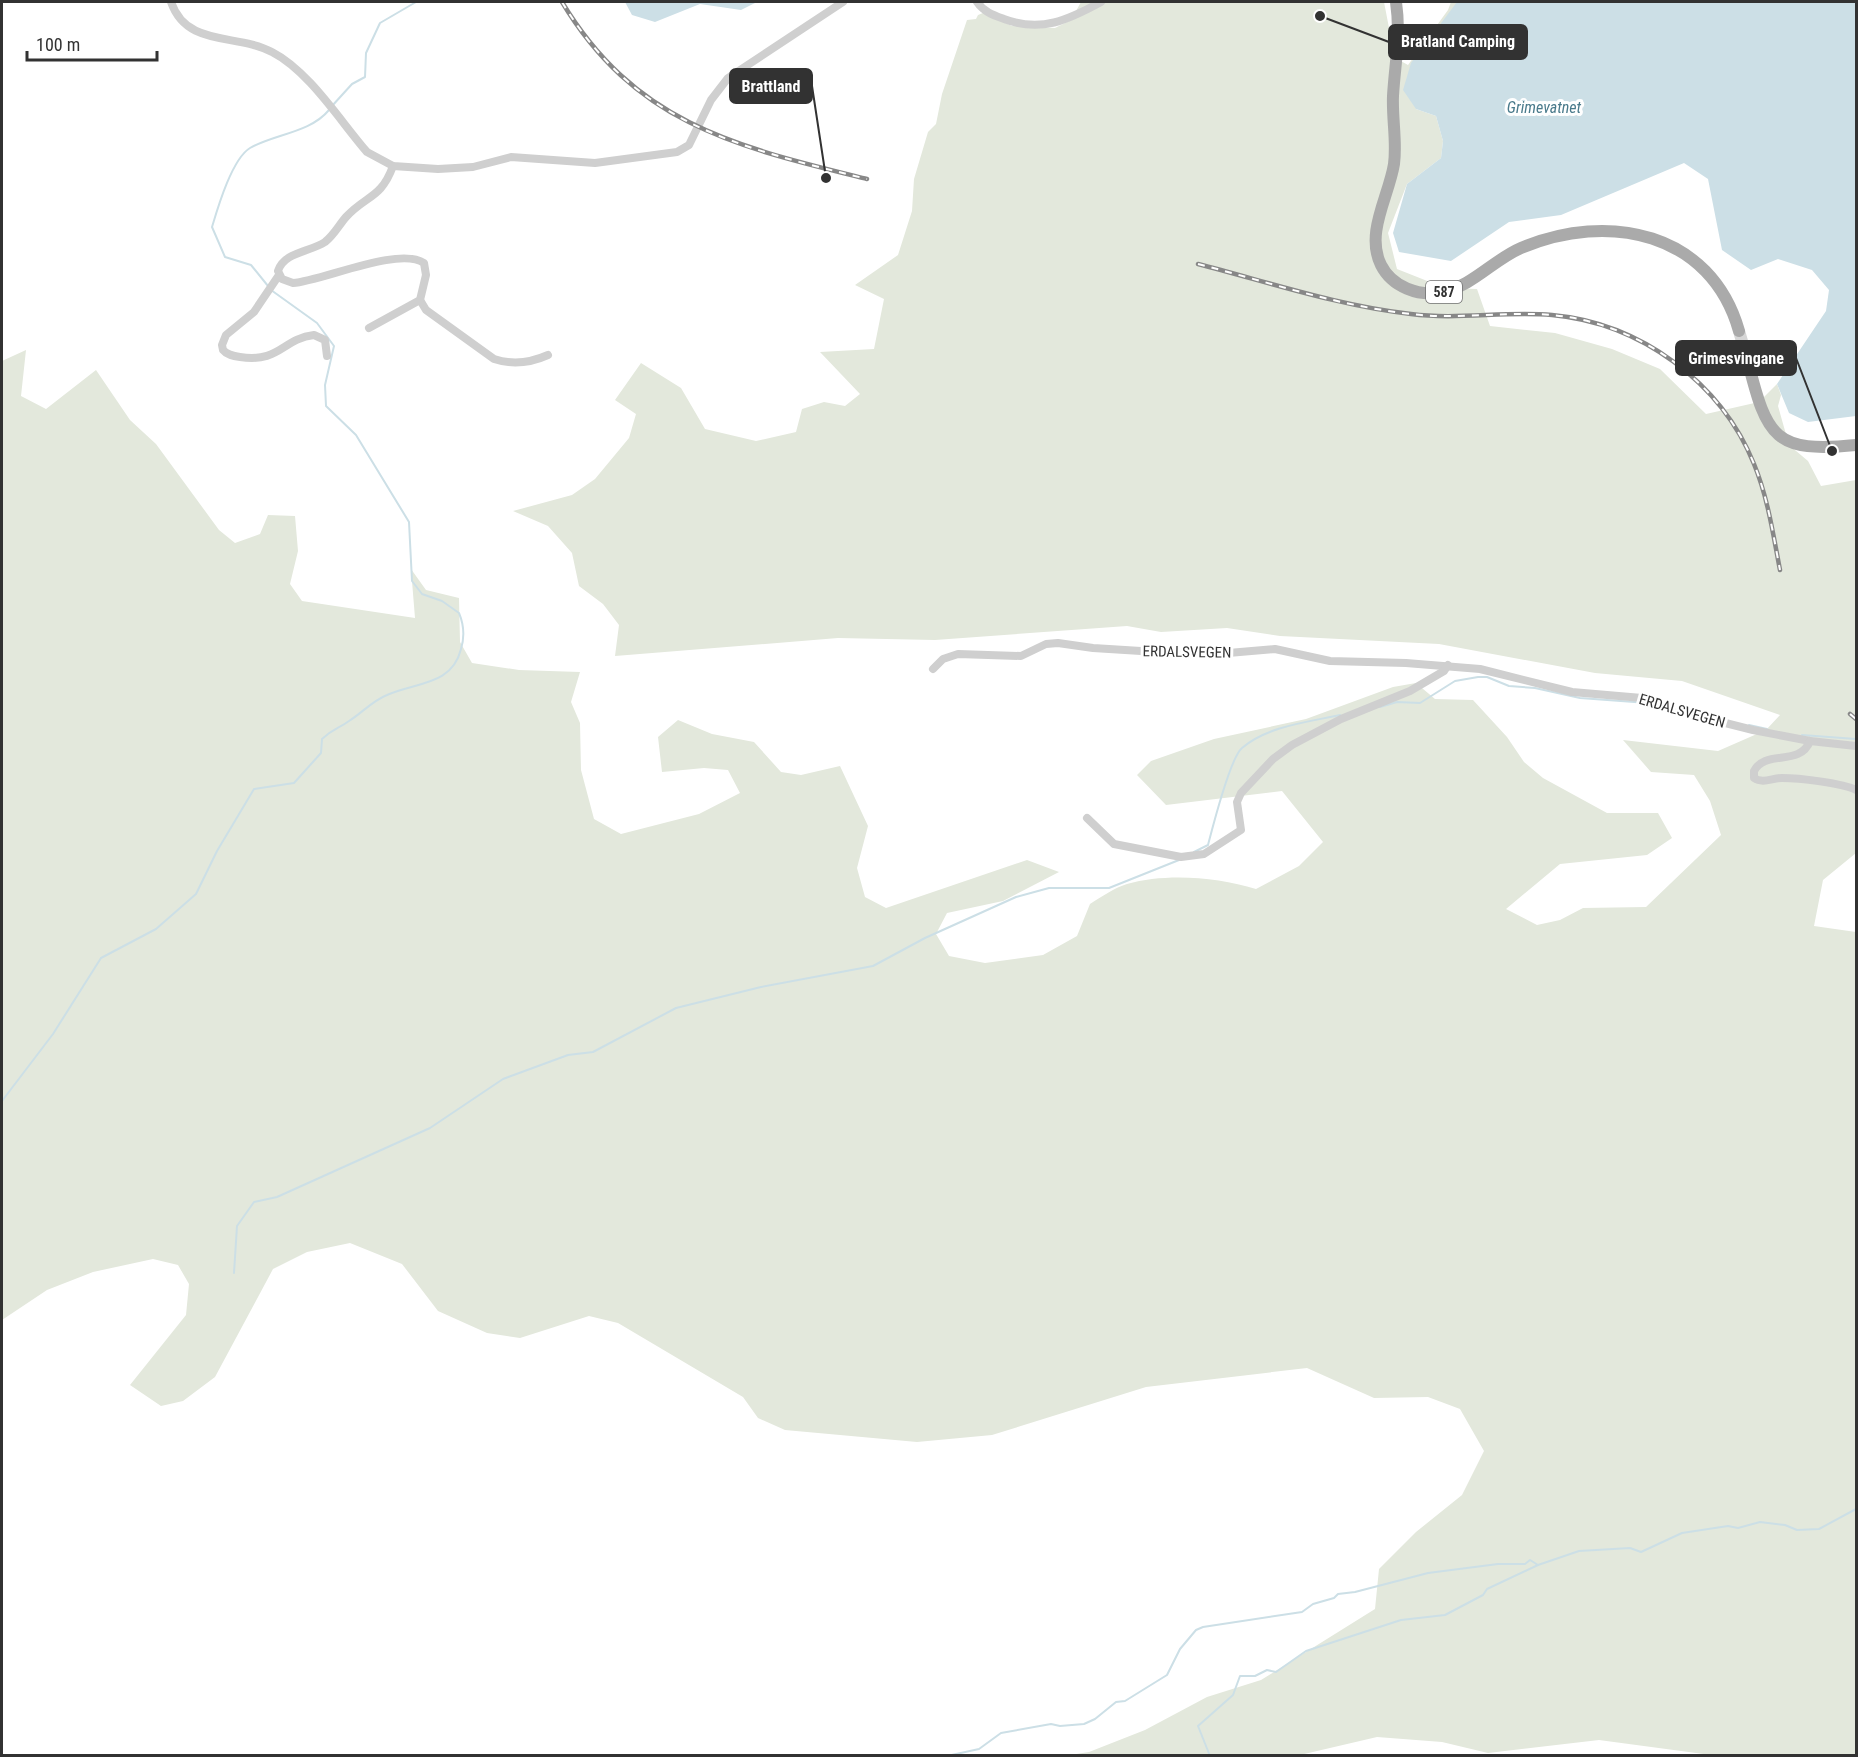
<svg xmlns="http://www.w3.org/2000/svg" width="1858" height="1757" font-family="'Roboto Condensed',sans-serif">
<rect width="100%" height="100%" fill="#fff"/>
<path fill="#e3e8dc" d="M1081,2H1384L1390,33V55L1408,65L1448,10L1451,2H1457L1416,109L1436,116L1443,141L1441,158L1407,184L1388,233L1397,269L1445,288L1477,289L1490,326L1555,333L1612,349L1660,369L1706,414L1759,402L1777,384L1781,395L1778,406L1789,445L1808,461L1821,486L1856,480V853L1823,880L1814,926L1856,932V1755H1711L1599,1740L1488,1753L1442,1742L1377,1737L1300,1755H1070L1089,1752L1145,1730L1207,1697L1261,1680L1375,1609L1379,1569L1416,1532L1462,1495L1484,1451L1460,1409L1428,1397L1374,1398L1307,1368L1146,1387L992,1435L917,1442L785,1430L758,1418L743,1397L618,1323L589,1316L520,1338L487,1333L438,1311L402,1264L350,1243L307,1252L273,1269L215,1377L183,1401L161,1406L130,1385L186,1315L189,1284L178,1265L153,1259L93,1272L47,1290L2,1320V361L26,350L21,396L46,409L96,370L130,420L156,444L219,530L235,543L260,534L268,515L295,516L298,551L290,584L302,601L415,618L411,569L426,590L459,598L460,642L472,663L519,670L580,672L571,702L580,723L581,770L594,819L621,834L699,814L740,793L728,770L704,768L662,772L658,737L678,720L712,734L754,742L781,772L801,775L840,766L868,826L857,868L865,897L886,908L1027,860L1059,872L1003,901L947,913L936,934L949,956L985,963L1043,955L1077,936L1090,904C1101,897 1114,888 1127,884C1166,873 1217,877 1256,889L1299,866L1323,842L1282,791L1166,805L1137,775L1151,761L1214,739L1306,719L1393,687L1416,683L1435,699L1473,700L1507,737L1524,762L1543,778L1607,813H1658L1672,838L1647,855L1560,864L1506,909L1537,925L1560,920L1583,908L1646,907L1721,835L1710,801L1694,775L1651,772L1623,740L1718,751L1766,730L1780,715L1682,681L1595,673L1439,644L1280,636L1227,628L1161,632L1127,626L935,640L838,638L615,656L619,625L603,604L579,586L572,553L548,526L513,511L572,495L595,479L629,438L636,414L615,400L641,363L681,388L705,429L756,441L796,432L802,409L824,402L845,406L860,394L820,352L874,349L884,299L855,285L898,255L912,211L914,179L928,132L936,124L942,94L967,20L976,19L978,15L983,13L1012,26L1055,28L1071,20Z"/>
<g fill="#ccdfe6">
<polygon points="625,2 757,2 741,10 700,4 655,22 632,15"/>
<polygon points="1457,2 1856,2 1856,416 1808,422 1789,413 1777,384 1826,311 1829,290 1812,270 1778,259 1751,270 1722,250 1708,179 1684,163 1561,215 1509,222 1451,261 1399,252 1393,233 1407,184 1441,158 1443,141 1436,116 1416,109 1403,90 1411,63"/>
</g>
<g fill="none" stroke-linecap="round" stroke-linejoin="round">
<g stroke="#ccdfe6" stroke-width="2">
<polyline points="332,106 352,84 365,77 366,53 380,23 416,2"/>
<path d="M268,286L251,265L225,257L212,227C218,207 232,159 250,148C274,134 310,133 329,110"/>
<polyline points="1380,707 1397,702 1420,703 1455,681 1478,677 1487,677 1509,686 1535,688 1580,698 1648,703"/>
<polyline points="1749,725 1767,729"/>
<polyline points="1802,735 1856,739"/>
<path d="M1194,852L1208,845C1213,826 1230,758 1242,748C1268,726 1308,722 1340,715"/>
<path d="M2,1101L53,1034L101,958L156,929L196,894L217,851L254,789L294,783L321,753L322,739C334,728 338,729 349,721C362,713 372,701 387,695C415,682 452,686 461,649C465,636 464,625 459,613L442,601L422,594L412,581L409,522L356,435L326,406L325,385L334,346L317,323L271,290"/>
<polyline points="234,1273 237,1226 254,1202 277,1197 430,1128 503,1079 568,1055 593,1052 676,1008 761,987 873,966 925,938 1016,897 1049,888 1109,888 1179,860"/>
<polyline points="947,1756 979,1749 1001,1733 1051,1724 1060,1726 1084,1724 1095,1719 1116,1702 1125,1701 1167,1675 1180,1649 1196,1630 1203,1627 1302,1612 1313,1604 1334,1598 1338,1594 1355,1592 1428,1573 1498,1564 1525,1564 1530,1560 1538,1565 1579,1551 1630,1548 1641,1552 1682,1533 1728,1526 1738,1528 1760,1522 1785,1525 1797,1530 1819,1529 1856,1509"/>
<polyline points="1210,1756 1198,1726 1233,1695 1240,1676 1255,1676 1267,1670 1276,1672 1306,1651 1401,1620 1445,1615 1483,1595 1487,1589 1538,1565"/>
</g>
<polyline stroke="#d6d6d6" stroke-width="12" stroke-dasharray="12 6" stroke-linecap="butt" points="1739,331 1748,362"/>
<g stroke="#cfcfcf" stroke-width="8">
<path d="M171,2C187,48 237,33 272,52C309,71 340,121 367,152L393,166L438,169L473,167L511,157L595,163L677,152L689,145L711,100L728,78L843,2"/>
<path d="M977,2C984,12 993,15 1004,19C1041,33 1068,20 1101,2"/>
<path d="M279,275L254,312L226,335L222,345L223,350C227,355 233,356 240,357C280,363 282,339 314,335L325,340L327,356"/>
<path d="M420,300L426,310L494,359C512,365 530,363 548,355"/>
<path d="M369,328L420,300L426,275L424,263C399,246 322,281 293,283L282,279L278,271C284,252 310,252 325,242C334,235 339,225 346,217C366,195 381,199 393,166"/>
<polyline points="933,669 943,659 958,654 1021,656 1046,644 1058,643 1093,648 1205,655 1275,649 1330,661 1406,663 1480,669 1572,692 1642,698 1666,708 1753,730 1810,741 1856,746"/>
<path d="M1810,741C1800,767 1765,749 1754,771V778C1763,784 1772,778 1782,778C1798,778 1843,783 1856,790"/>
<polyline points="1087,818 1114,844 1181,857 1204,854 1241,830 1237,802 1241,793 1273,759 1292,745 1341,719 1410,691 1444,671 1448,665"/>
</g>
<g stroke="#aaa" stroke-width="12">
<path d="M1396,2C1401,37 1395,62 1393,96C1392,119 1397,142 1394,164C1389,196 1365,233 1381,265C1392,287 1419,297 1442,292C1473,286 1493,260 1521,248C1608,211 1711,232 1739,331"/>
<path d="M1748,362C1767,438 1775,453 1856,445"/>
</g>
<defs>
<g id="rail">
<path d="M562,2C636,125 738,147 867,179"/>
<path d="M1198,264C1268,282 1339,306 1411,314C1457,320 1505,311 1552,315C1640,323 1721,382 1754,464C1768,498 1773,534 1780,570"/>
<polyline points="1850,714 1856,719"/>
</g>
</defs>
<use href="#rail" stroke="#878787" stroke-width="4.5"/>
<use href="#rail" stroke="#fff" stroke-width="2" stroke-dasharray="7" stroke-linecap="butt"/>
</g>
<g text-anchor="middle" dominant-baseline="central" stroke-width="6" stroke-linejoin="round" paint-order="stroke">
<rect fill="#fff" stroke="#707070" stroke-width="1.5" x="1426" y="281" width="36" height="22" rx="4.5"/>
<g font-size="14" font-weight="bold" fill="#323232">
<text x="1444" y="292">587</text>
</g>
<g font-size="15" fill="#323232" stroke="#fff">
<text transform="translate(1187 652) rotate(1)">ERDALSVEGEN</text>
<text transform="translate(1682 711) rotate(16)">ERDALSVEGEN</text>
</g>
<g font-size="16" font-style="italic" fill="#497a8b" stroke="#fff">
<text x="1544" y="107">Grimevatnet</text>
</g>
</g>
<path fill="none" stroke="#323232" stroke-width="2" d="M1320 16L1389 42M826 178L812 86M1832 451L1796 358"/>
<g fill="#323232" stroke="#fff" stroke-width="2">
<circle cx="1320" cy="16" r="6"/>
<circle cx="826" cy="178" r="6"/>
<circle cx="1832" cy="451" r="6"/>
</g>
<g fill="#323232" stroke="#323232" stroke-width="2">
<rect x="1389" y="25" width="138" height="34" rx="6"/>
<rect x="730" y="69" width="82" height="34" rx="6"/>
<rect x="1676" y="341" width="120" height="34" rx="6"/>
</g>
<g font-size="16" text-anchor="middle" font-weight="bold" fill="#fff">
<text x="1458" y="47">Bratland Camping</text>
<text x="771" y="92">Brattland</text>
<text x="1736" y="364">Grimesvingane</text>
</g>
<rect width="1858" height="1757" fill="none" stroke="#323232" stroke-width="6"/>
<path d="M27 51v9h130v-9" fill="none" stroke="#323232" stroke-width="3"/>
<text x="36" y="51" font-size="18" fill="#323232" stroke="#ffffff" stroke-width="4.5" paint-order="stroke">100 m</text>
</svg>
